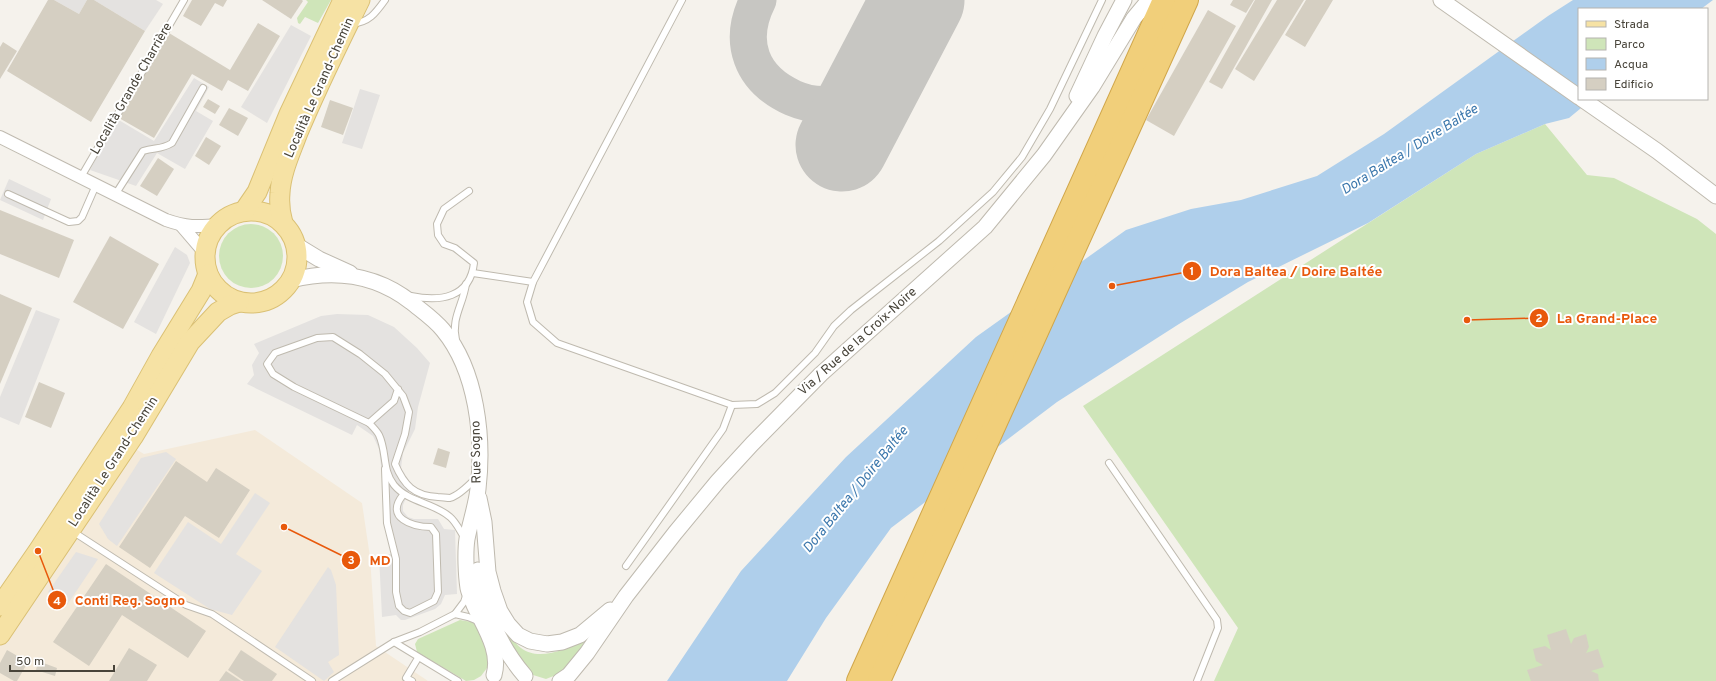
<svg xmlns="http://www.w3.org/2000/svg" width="1716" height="681" font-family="Overpass,sans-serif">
<rect width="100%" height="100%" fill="#f5f2ec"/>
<polygon fill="#f4eada" points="255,430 362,503 370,557 376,646 428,681 0,681 0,644 134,448 144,454"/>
<g fill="#cfe5b9">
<polygon points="306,0 331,0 318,23 305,17 300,24 298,23 297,18 308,2"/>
<polygon points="1545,124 1587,175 1614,178 1697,219 1716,234 1716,681 1214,681 1238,628 1083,406 1476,154"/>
<circle cx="251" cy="256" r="32"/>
<polygon points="460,620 472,622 479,628 490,656 487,668 481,676 474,680 466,681 417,652 415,644 418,639"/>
<path d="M508,635C512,639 517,645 521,648C539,662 567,648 585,641L572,663L561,673L546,679L533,675L522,665L514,652Z"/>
</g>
<g fill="#e4e2e0">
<polygon points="54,0 87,0 79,14"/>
<polygon points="94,0 156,0 163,4 145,31"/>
<polygon points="291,25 311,36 267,123 241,107"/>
<polygon points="194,78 209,87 196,111 213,121 185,169 157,153 136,186 90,170 117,119 154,141"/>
<polygon points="360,89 380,95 362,149 342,143"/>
<polygon points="9,179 51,199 43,220 0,200"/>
<polygon points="175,247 187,255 190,263 156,334 134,322"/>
<polygon points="36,310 60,319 19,425 0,417 0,397"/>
<polygon points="337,314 368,315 394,327 417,348 430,363 418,407 415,429 403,453 401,468 412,485 403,505 403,511 408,517 414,519 438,519 444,529 455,530 457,594 445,595 441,604 435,609 405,620 401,620 396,615 382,617 379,555 392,554 379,449 373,436 357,425 352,435 247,384 254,375 252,365 259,353 254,344 321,316"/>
<polygon points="166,452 176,459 117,546 108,539 99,524 141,458"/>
<polygon points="255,493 270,503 236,554 262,571 232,615 210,609 154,573 188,522 221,544"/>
<polygon points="76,552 98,559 67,605 48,592"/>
<polygon points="328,567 331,570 336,585 339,655 328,662 334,672 324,681 275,647"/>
</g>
<polygon fill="#afcfeb" points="1573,0 1713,0 1701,9 1579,9 1579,99 1592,99 1569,118 1545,124 1476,154 1368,223 1248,282 1179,324 1057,402 891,528 826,618 787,681 667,681 741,571 846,457 976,337 1126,230 1191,209 1241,200 1317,176 1384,134 1548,16"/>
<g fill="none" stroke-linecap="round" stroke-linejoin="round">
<path stroke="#c7c6c2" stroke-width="37" d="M758,0C737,42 751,79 793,98C814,107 835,107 855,96C869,88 877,75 885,62"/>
<polyline stroke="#c7c6c2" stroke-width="93" points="842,145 918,0"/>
</g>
<g fill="#d5cfc2">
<polygon points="48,0 54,0 79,14 87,0 94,0 145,31 91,122 7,71"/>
<polygon points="192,0 227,0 223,7 215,3 201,26 183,16"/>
<polygon points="262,0 302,0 303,1 291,19"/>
<polygon points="1233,0 1254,0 1246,13 1230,5"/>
<polygon points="1255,0 1272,0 1222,89 1209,82"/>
<polygon points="1277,0 1304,0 1254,81 1235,69"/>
<polygon points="1306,0 1333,0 1305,47 1285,35"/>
<polygon points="1208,10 1236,26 1174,136 1146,120"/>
<polygon points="258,23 280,36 248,91 228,80 222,91 192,74 154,138 119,118 169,33 230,70"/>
<polygon points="3,42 17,51 0,79 0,47"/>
<polygon points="208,99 220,106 215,114 203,107"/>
<polygon points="330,100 353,108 343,135 321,127"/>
<polygon points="229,108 248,118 238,136 219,125"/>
<polygon points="206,137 221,146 209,165 195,156"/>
<polygon points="158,158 174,169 157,196 140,186"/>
<polygon points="0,210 74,240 59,278 0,254"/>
<polygon points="110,236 159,264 123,329 73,302"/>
<polygon points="0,294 32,308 0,384"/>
<polygon points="39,382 65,393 51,428 25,417"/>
<polygon points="438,448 450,452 446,468 433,464"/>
<polygon points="176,461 207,482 216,468 250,490 219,538 185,516 150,568 119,547"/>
<polygon points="106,564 206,631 188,658 122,615 89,666 53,642"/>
<polygon points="1566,629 1571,644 1574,638 1586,634 1589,647 1586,653 1598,649 1604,667 1591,671 1598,674 1599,681 1531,681 1527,670 1543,665 1536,661 1533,649 1545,646 1551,650 1547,635"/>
<polygon points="129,648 157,665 147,681 109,681"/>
<polygon points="7,650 28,662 17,681 14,681 0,673 0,663"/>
<polygon points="241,650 277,674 272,681 244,681 228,670"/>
<polygon points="38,661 57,668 55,676 36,670"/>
<polygon points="226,671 241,681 219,681"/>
</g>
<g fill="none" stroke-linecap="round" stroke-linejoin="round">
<defs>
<g id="service">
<polyline points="682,0 533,282 527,302 533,322 557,343 732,405 757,404 775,393 815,353 834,326 851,310 939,241 993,192 1022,157 1050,109 1102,0"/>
<path d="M352,24C369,22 375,14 385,0"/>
<polyline points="81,177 184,0"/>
<polyline points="8,194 69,222 78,221 82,217 96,185"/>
<path d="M115,195L143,151C155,147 161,150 172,143L203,88"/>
<polyline points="473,273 533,282"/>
<path d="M411,296C440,302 470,298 474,263L455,248L444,244L438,235L437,224L444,209L469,191"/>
<path d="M456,340C451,318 463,305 466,284"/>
<path d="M398,389L394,401L369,423L294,387L273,374L267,364L275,353L317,338L333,337L360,354L385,374L403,396L409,412L405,434L395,464C404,485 414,496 438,497C441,497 447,498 450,498C460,495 470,484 477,477"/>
<path d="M369,423C373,427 377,431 379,435C387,452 382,470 394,485C409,503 433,502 450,517C456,522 460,531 464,537"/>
<polyline points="1109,463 1217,620 1218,628 1197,681"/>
<path d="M385,469L387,523L396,559V592L399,606L404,611L410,613L434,601L438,592L436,534L431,527C413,527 384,518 403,495"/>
<polyline points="72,531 186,605 212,614 312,681"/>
<polyline points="626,566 723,429 732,405"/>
<polyline points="455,614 464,602 467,593"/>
<polyline points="394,642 458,681"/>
<polyline points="332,681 394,642 420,632 455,614 468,617 478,621"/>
<polyline points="412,681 406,678 418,658"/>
</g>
<g id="minor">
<path d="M0,137L166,220C186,227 197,227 218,225"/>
<polyline points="181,225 205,253"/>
</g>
<g id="tertiary">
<polyline points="1441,0 1579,97"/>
<polyline points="1077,96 1105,36 1124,0"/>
<polyline points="1582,99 1657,151 1716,196"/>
<polyline points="296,245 319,259 350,273"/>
<path d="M291,280C335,269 375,274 411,302C422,311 434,319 443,330C477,371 484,438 478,489C476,506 470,523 467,539C465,552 466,575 468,588C469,593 472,599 474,605C484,627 501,651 494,675"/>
<polyline points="479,498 484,522 488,572 493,591 500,611 508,624 518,635 530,641 547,644 562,642 580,635 610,610"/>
<path d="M478,570C483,608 500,647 525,676"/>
<polyline points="560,681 569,675 587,653 626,596 675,533 718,481 752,444 821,374 985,227 1044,155 1092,87 1134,18 1149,0"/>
</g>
<g id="primary">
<circle cx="251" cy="257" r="46"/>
<polyline points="244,211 257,192 289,114 343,0"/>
<path d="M283,223C280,213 279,204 280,193C281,173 290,154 297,135C316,89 338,45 360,0"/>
<polyline points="0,606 38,551 132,408 161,356 201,291 208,274"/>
<polyline points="0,635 133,437 190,342 218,312 230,305 239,302"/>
</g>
<g id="motorway">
<polyline points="858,681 1164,0"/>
<polyline points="879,681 1187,0"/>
</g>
</defs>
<use href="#service" stroke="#bfbaaf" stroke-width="8"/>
<use href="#minor" stroke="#bfbaaf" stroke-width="14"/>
<use href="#tertiary" stroke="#bfbaaf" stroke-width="17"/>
<use href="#primary" stroke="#dac074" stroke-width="21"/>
<use href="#motorway" stroke="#d0a64a" stroke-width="24"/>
<use href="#service" stroke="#fff" stroke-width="6"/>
<use href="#minor" stroke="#fff" stroke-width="12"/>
<use href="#tertiary" stroke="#fff" stroke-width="15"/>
<use href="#primary" stroke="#f6e2a4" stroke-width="19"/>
<use href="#motorway" stroke="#f1cf7a" stroke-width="22"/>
</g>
<g text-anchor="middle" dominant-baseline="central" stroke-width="4" stroke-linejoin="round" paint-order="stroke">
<g font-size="13" fill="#48443a" stroke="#fff">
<text transform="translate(320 88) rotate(-66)">Località Le Grand-Chemin</text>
<text transform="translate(132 89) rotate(-60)">Località Grande Charrière</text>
<text transform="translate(858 342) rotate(-42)">Via / Rue de la Croix-Noire</text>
<text transform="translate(477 452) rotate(-91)">Rue Sogno</text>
<text transform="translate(114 462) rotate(-57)">Località Le Grand-Chemin</text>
</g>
<g font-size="14" font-style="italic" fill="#3b77ac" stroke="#fff">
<text transform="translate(1410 150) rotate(-32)">Dora Baltea / Doire Baltée</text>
<text transform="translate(856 490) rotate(-51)">Dora Baltea / Doire Baltée</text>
</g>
</g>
<path fill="none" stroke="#e8590c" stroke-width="1.5" d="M1112 286L1192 271M1467 320L1539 318M284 527L351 560M38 551L57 600"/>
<g fill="#e8590c" stroke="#fff" stroke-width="1.5">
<circle cx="1112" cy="286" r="4"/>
<circle cx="1467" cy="320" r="4"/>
<circle cx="284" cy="527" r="4"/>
<circle cx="38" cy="551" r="4"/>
<circle cx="1192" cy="271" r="10"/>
<circle cx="1539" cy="318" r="10"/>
<circle cx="351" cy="560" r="10"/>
<circle cx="57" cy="600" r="10"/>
</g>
<g font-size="12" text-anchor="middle" font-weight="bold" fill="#fff">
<text x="1192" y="275">1</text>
<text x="1539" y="322">2</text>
<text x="351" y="564">3</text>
<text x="57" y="605">4</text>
</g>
<g font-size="14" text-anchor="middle" font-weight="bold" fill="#e8590c" stroke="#fff" stroke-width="4" stroke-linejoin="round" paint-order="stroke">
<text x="1296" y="276">Dora Baltea / Doire Baltée</text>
<text x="1607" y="323">La Grand-Place</text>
<text x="380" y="565">MD</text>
<text x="130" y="605">Conti Reg. Sogno</text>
</g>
<rect x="1578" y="8" width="130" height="92" fill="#ffffff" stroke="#b6b4b0"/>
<rect x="1586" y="21" width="20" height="6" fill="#f6e2a4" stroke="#b6b4b0"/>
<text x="1614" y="28" font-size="12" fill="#48443a">Strada</text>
<rect x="1586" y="38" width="20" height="12" fill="#cfe5b9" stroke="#b6b4b0"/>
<text x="1614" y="48" font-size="12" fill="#48443a">Parco</text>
<rect x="1586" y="58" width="20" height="12" fill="#afcfeb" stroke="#b6b4b0"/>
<text x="1614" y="68" font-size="12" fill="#48443a">Acqua</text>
<rect x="1586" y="78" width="20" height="12" fill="#d5cfc2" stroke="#b6b4b0"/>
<text x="1614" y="88" font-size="12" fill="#48443a">Edificio</text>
<path d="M10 665v6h104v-6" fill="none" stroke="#48443a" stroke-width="2"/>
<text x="16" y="665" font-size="12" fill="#48443a" stroke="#ffffff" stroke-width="3" paint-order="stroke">50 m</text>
</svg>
